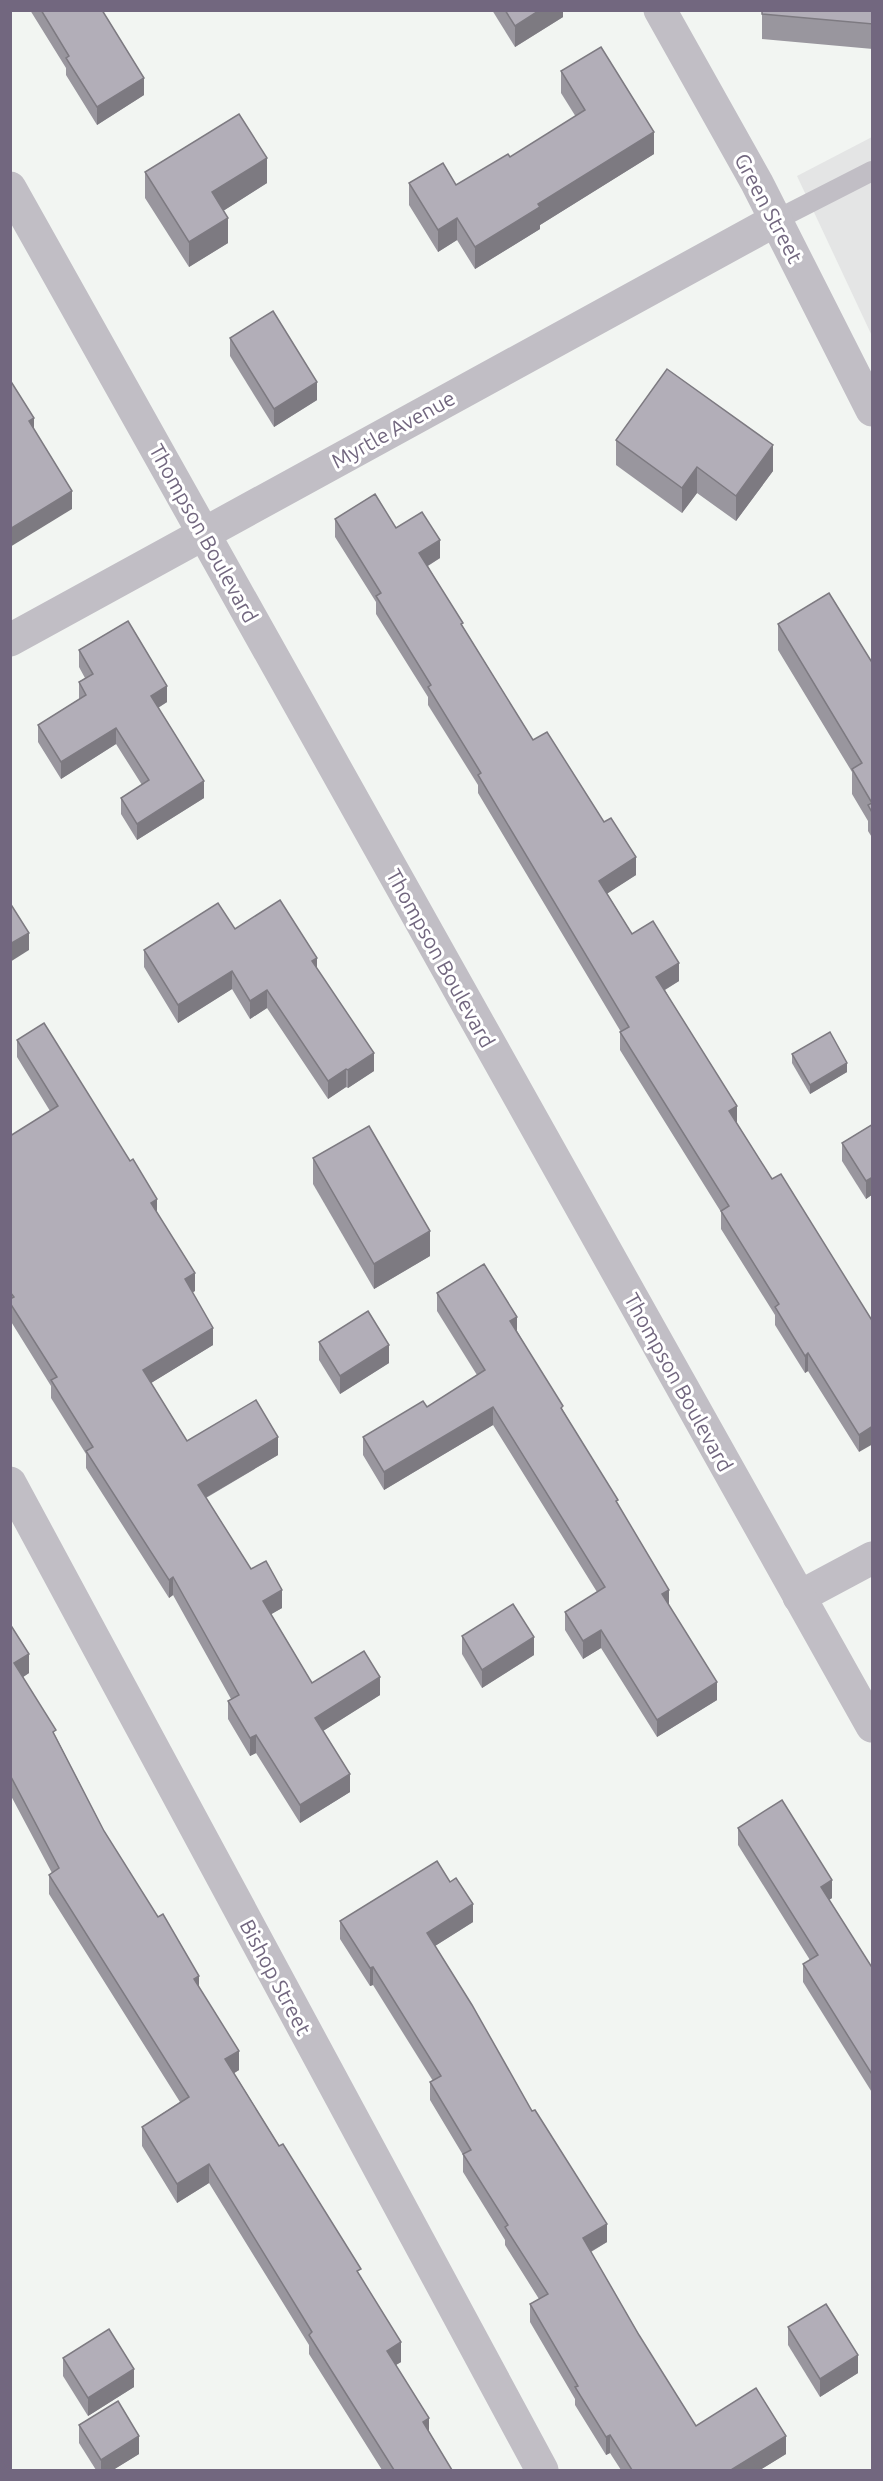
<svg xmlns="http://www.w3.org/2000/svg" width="883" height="2481" font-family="Ubuntu,sans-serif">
<rect width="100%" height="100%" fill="#f2f5f2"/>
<polygon fill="#e4e5e5" points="872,137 872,336 797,176"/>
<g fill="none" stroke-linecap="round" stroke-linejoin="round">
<polyline stroke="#c1bec5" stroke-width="20" points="776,220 872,171"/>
<g stroke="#c1bec5" stroke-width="33">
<polyline points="660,10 757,183 872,410"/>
<polyline points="10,640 776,220"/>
<polyline points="10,1483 542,2470"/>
<polyline points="799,1597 872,1558"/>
</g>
<polyline stroke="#c1bec5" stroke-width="33" points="10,188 872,1726"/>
</g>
<g fill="#99969e">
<polygon points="30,10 102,10 144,95 97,125 66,75 66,68"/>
<polygon points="492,10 563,10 563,17 515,47"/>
<polygon points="762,10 873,10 873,49 762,39"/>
<polygon points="561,71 654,154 540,225 540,229 475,269 457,240 438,252 409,205 409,183 456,185 510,157 576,117 561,93"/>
<polygon points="145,172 267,183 223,211 228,243 189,267 145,198"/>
<polygon points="230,338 317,400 274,427 230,356"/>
<polygon points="616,440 773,471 736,521 697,493 682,513 616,465"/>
<polygon points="335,519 396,528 440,558 428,566 463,627 533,740 636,875 607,893 632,934 679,981 665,990 737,1124 772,1179 873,1322 859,1452 808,1371 805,1373 775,1325 775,1315 721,1229 721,1212 620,1050 620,1032 621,1032 478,793 478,785 428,705 428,697 376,614 376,602 335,537"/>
<polygon points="778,624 873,664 873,839 868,831 868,821 852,794 852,772 778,650"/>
<polygon points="79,650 167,702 158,708 204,798 137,840 121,814 121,798 142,785 116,744 61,779 38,742 38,725 79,699 79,682 85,678 79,667"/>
<polygon points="235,929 317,969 374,1071 348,1088 346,1087 328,1099 267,1008 250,1019 232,989 178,1023 144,967 144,950"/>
<polygon points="17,1040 157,1213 195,1291 192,1292 213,1345 151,1383 187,1441 278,1455 206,1498 251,1569 282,1608 271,1614 312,1683 380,1695 323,1731 350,1792 300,1823 256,1753 250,1756 228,1719 228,1701 231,1699 173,1595 169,1598 86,1468 86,1454 51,1398 51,1386 10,1320 10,1136 50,1111 17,1057"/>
<polygon points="792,1054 847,1072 810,1094 792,1063"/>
<polygon points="873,1124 873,1194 866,1199 842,1161 842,1143"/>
<polygon points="313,1158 430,1256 374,1289 313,1184"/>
<polygon points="437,1293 517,1331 618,1505 717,1700 657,1737 601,1648 583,1659 565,1630 565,1612 597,1592 493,1425 384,1490 363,1455 363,1437 427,1407 477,1375 437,1311"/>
<polygon points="319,1342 389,1363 340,1394 319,1360"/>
<polygon points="10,1624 29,1673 23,1677 56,1737 104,1831 199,1987 239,2070 234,2073 361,2277 401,2362 396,2365 429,2432 452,2470 382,2470 309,2354 309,2345 209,2183 177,2203 142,2146 142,2127 180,2102 49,1894 49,1875 52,1873 10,1794"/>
<polygon points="462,1636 534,1655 482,1688 462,1654"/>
<polygon points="738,1828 832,1898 829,1900 873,1969 873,2094 803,1982 803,1964 810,1960 738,1845"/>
<polygon points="340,1921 473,1922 435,1946 607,2242 591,2252 639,2335 696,2426 786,2454 760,2470 621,2470 610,2453 606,2455 575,2405 575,2399 530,2322 530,2304 539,2299 505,2245 505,2240 463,2172 463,2155 430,2100 430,2082 433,2081 373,1985 370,1986 340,1939"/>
<polygon points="788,2327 858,2373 820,2397 788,2345"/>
<polygon points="63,2358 134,2387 88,2416 63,2376"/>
<polygon points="79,2425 139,2454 113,2470 96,2470 79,2443"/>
</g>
<g fill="#7d7a81">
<polygon points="540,10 563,10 563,17 515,47 515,26"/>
<polygon points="144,78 144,95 97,125 97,107"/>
<polygon points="654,132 654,154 540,225 540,229 475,269 475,247 538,204"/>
<polygon points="267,158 267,183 212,218 212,192"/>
<polygon points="228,218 228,243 189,267 189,242"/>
<polygon points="457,218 457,240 438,252 438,230"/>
<polygon points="317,382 317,400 274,427 274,409"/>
<polygon points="34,418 34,436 29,421"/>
<polygon points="773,445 773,471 736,521 736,496"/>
<polygon points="697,467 697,493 682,513 682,488"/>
<polygon points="72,491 72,509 10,547 10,529"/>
<polygon points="440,540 440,558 419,571 419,553"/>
<polygon points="167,686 167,702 151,712 151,696"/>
<polygon points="116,728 116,744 61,779 61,762"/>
<polygon points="204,781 204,798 137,840 137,824"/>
<polygon points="636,857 636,875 599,899 599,881"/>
<polygon points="29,933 29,950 10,962 10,944"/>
<polygon points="317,958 317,976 312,961"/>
<polygon points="679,963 679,981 656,995 656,977"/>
<polygon points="232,971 232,989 178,1023 178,1005"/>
<polygon points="267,990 267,1008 250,1019 250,1001"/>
<polygon points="374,1053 374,1071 348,1088 348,1070"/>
<polygon points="847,1063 847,1072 810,1094 810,1085"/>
<polygon points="346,1069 346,1087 328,1099 328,1081"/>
<polygon points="737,1106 737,1124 729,1111"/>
<polygon points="873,1177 873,1194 866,1199 866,1181"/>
<polygon points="157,1199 157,1216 151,1203"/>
<polygon points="430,1231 430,1256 374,1289 374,1264"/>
<polygon points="195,1273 195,1291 185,1297 185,1279"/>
<polygon points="517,1317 517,1335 510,1321"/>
<polygon points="213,1328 213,1345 143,1388 143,1370"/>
<polygon points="389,1345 389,1363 340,1394 340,1376"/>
<polygon points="808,1353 808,1371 805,1373 805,1356"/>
<polygon points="493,1407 493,1425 384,1490 384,1472"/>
<polygon points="873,1426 873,1444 859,1452 859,1435"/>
<polygon points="278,1437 278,1455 198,1502 198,1485"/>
<polygon points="173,1577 173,1595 169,1598 169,1580"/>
<polygon points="282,1590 282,1608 263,1619 263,1601"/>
<polygon points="669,1590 669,1607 662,1594"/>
<polygon points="601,1630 601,1648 583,1659 583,1641"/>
<polygon points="534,1637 534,1655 482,1688 482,1670"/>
<polygon points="29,1654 29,1673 14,1683 14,1663"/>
<polygon points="380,1677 380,1695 315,1736 315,1718"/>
<polygon points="717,1682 717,1700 657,1737 657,1720"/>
<polygon points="256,1735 256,1753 250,1756 250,1738"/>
<polygon points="350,1774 350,1792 300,1823 300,1805"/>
<polygon points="832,1880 832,1898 821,1905 821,1887"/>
<polygon points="473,1904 473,1922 427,1951 427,1933"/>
<polygon points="373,1967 373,1985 370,1986 370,1968"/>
<polygon points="199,1976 199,1995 194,1979"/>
<polygon points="239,2051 239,2070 225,2079 225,2059"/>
<polygon points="209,2164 209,2183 177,2203 177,2184"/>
<polygon points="607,2224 607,2242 583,2256 583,2238"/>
<polygon points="401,2342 401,2362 387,2370 387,2351"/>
<polygon points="858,2355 858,2373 820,2397 820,2379"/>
<polygon points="134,2369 134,2387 88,2416 88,2398"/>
<polygon points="429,2418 429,2437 423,2422"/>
<polygon points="610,2435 610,2453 606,2455 606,2437"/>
<polygon points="139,2436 139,2454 113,2470 101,2470 101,2460"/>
<polygon points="786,2436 786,2454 760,2470 731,2470"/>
</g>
<g fill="#b2aeb8" stroke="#7d7a81" stroke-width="1.5">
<polygon points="41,10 102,10 144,78 97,107 66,58 69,56"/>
<polygon points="505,10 540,10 515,26"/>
<polygon points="762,10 873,10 873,24 762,14"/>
<polygon points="601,47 654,132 538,204 540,207 475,247 457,218 438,230 409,183 443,163 456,185 508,154 510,157 585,110 561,71"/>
<polygon points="239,114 267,158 212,192 228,218 189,242 145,172"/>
<polygon points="273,311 317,382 274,409 230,338"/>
<polygon points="667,369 773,445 736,496 697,467 682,488 616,440"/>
<polygon points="10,380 34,418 29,421 72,491 10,529"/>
<polygon points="375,494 396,528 422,512 440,540 419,553 463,623 461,624 533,740 547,732 604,822 611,818 636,857 599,881 632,934 653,921 679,963 656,977 737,1106 729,1111 772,1179 781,1174 873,1322 873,1426 859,1435 808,1353 805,1356 775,1307 779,1304 721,1211 729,1206 620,1032 629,1027 478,775 481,773 428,687 431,685 376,596 381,593 335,519"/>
<polygon points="829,593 873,664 873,814 868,805 872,803 852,769 862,763 778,624"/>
<polygon points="128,621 167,686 151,696 204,781 137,824 121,798 149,780 116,728 61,762 38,725 86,695 79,682 93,674 79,650"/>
<polygon points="280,900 317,958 312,961 374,1053 348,1070 346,1069 328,1081 267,990 250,1001 232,971 178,1005 144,950 218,903 235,929"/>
<polygon points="10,903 29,933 10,944"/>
<polygon points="44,1023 130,1161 133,1159 157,1199 151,1203 195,1273 185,1279 213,1328 143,1370 187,1441 256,1400 278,1437 198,1485 251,1569 266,1561 282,1590 263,1601 312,1683 364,1651 380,1677 315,1718 350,1774 300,1805 256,1735 250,1738 228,1701 239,1695 173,1577 169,1580 86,1451 93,1447 51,1380 57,1377 10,1303 10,1299 14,1297 10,1292 10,1136 58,1106 17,1040"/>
<polygon points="830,1032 847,1063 810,1085 792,1054"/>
<polygon points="873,1124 873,1177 866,1181 842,1143"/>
<polygon points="369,1126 430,1231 374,1264 313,1158"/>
<polygon points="484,1264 517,1317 510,1321 563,1406 561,1408 618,1500 616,1501 669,1590 662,1594 717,1682 657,1720 601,1630 583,1641 565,1612 605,1587 493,1407 384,1472 363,1437 423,1401 427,1407 485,1370 437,1293"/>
<polygon points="368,1311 389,1345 340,1376 319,1342"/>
<polygon points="513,1604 534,1637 482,1670 462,1636"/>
<polygon points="10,1624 29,1654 14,1663 56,1730 53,1732 104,1831 158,1917 163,1914 199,1976 194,1979 239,2051 225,2059 279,2146 283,2144 361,2269 357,2271 401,2342 387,2351 429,2418 423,2422 452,2470 394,2470 309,2335 312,2332 209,2164 177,2184 142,2127 189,2097 49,1875 59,1868 10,1775"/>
<polygon points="782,1800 832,1880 821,1887 873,1969 873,2076 803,1964 818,1955 738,1828"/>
<polygon points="437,1861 450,1882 456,1878 473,1904 427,1933 472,2005 532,2111 535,2110 607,2224 583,2238 639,2335 696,2426 756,2388 786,2436 731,2470 632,2470 610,2435 606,2437 575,2387 578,2386 530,2304 548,2294 505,2227 508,2225 463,2154 471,2150 430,2082 441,2076 373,1967 370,1968 340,1921"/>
<polygon points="826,2304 858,2355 820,2379 788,2327"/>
<polygon points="109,2329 134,2369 88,2398 63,2358"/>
<polygon points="118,2401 139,2436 101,2460 79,2425"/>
</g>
<g text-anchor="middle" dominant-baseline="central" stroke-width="6" stroke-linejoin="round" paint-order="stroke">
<g font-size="21" fill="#72677f" stroke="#fff">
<text transform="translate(769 208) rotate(62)">Green Street</text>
<text transform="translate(393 429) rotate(-29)">Myrtle Avenue</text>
<text transform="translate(204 533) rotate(61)">Thompson Boulevard</text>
<text transform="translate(441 958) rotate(61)">Thompson Boulevard</text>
<text transform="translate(679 1382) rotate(61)">Thompson Boulevard</text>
<text transform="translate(276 1977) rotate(62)">Bishop Street</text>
</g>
</g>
<rect width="883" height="2481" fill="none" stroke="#72677f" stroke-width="24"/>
</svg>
